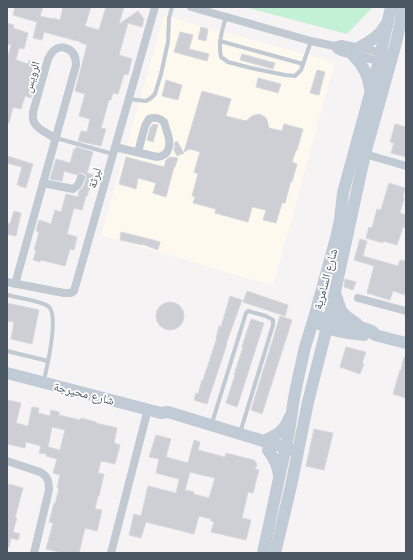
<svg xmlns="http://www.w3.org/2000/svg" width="413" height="560" font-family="Inter,'Noto Naskh Arabic',sans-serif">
<rect width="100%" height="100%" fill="#f5f3f3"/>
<polygon fill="#fdf9ef" points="164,16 335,62 273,286 101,235"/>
<polygon fill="#c3f1d5" points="245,7 373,7 347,34"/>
<g fill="#cdcfd5" stroke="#d7d9de" fill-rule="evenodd">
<polygon points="15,7 43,7 40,16 53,19 53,18 60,20 63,7 91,7 85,26 99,30 106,7 124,7 119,24 138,11 144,19 142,27 128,23 119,55 132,59 128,75 124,74 118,94 113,93 111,100 109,100 101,128 106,129 101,146 78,141 81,131 87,132 90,119 79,116 85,94 75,91 87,45 81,43 81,42 44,32 42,40 33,38 37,22 13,15"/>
<polygon points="7,23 14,25 13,28 28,33 24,49 19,48 16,60 28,64 29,60 35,62 31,75 37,77 31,98 25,96 21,109 13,107 9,123 7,123 7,60 11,45 7,44"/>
<polygon points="201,27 208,29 206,41 198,39"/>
<polygon points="180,32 193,35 189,49 209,54 207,61 174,52"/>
<polygon points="242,54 275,63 273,69 240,60"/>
<polygon points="317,70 325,72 319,95 310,93"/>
<polygon points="258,78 281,84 278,93 256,87"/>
<polygon points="166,80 182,85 178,100 162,96"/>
<polygon points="202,91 231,99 226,116 246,121 252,116 259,114 265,117 267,120 269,128 282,131 284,124 303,129 297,150 296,150 292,162 297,164 292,182 291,181 285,203 282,203 276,223 263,220 266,210 252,207 248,222 215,213 216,209 193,203 195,197 192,196 198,174 194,172 200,152 190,149 184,152"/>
<polygon points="153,124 158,125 153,142 147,140 150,128"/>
<polygon points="395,124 406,127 406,157 391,153 394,143 390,142"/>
<polygon points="177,141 184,153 177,156 174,150 175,142"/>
<polygon points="76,147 93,152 87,173 94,175 87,196 86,196 82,210 74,208 67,234 77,237 74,250 70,249 65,266 41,260 40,262 33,260 36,251 34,250 39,232 36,231 39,220 51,224 55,210 61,212 66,194 78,197 79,191 83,187 86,180 86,175 83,173 80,173 77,175 64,171 62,181 50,179 56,159 70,163 74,149 76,149"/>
<polygon points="7,156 33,164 26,188 17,185 22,167 7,163"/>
<polygon points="126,157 164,167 166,160 170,157 178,158 175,167 174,167 166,197 153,193 156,183 138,178 136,189 119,184"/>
<polygon points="389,183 405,188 403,197 404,198 400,213 406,215 406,228 403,227 397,245 383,241 383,243 366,238 369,227 372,228 377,209 381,210"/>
<polygon points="14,211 21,213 16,236 7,234 7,223 10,224"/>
<polygon points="121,232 153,240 160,242 158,250 142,244 142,245 120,240"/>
<polygon points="360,239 367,241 363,256 398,266 400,260 406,261 406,295 393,291 390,300 367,293 374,266 354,260"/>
<polygon points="345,279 356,282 353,290 344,287"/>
<polygon points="247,291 288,305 285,316 243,302"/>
<polygon points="230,296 242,300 226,344 227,344 207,404 194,400 196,393 198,394 202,380 203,380 217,338 216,338 219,326 221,327"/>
<circle cx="170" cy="316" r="14"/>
<polygon points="7,303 39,310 32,344 11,339 14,322 7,321"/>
<polygon points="280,316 292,320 262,414 251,410"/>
<polygon points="251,319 264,323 237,407 226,403 235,375 234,375 243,347 242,347"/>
<polygon points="346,347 366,352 362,363 364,364 360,374 340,367"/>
<polygon points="404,357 406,358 406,398 393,394 400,370 401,370"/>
<path d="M7,400L21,403L16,423L28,426L32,407L39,408L38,413L50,416L51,410L59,412V415L80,420L81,418L96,422V423L117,428L114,443L120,445L115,464L101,461L98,473L104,474L99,496H98L95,509L102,510L97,531L85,528L79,553H63L46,549L53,523L49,522L54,503L55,504L59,488H57L60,475L53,473L57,459L46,456L47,454L39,453L41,446L26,442L25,448L7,444ZM52,427L65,430L60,450L48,447Z"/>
<polygon points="314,429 333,433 324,470 306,466"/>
<path d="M156,435L171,439L166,457L188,463L194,440L200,442L198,450L225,457L226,453L254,460L257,464L255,469L259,470L253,493L248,492L242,518L251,520L246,540L211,532L214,522L211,521V519L199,516L194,534L146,522L141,538L129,535L134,514L141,516L148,486L176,493L179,480V479L156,473L159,459L149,457ZM190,472L215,478L209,498L193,494L194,492L185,490Z"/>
<polygon points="9,484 23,488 15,518 17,518 13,532 20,534 18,540 11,538 9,547 7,547 7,490"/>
</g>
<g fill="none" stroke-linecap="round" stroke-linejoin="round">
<g stroke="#c1cad2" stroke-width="4">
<path d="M226,17C222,30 218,43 221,57L228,62L251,68L285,75L295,76L301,70L311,41"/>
<polyline points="220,41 303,64"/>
<polyline points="129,99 146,101 151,98 155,94 161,74 168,42 169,18 172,7"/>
<polyline points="56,138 113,154"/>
<path d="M8,295C17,298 43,301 49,307C59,317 47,367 44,380"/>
<polyline points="7,351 48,361"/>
<polyline points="212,423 246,313 248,311 266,316 273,320 273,325 240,433"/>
</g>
<g stroke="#c1cad2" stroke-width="8">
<polyline points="191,7 311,41 334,46 341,44 384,53"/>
<polyline points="334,46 337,50 341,52 383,62"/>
<path d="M115,147L157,157C171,156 171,142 167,132C166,129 165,125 164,122C160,118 154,117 149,119L145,126L138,152"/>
<polyline points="365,154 406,166"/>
<polyline points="43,183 73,189 78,185 81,178"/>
<polyline points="7,282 64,293 71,293 74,291 155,7"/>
<path d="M15,284L76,65C76,57 74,50 65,48C63,47 59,47 56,49C52,51 50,55 48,59L33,112C33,115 33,117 33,119C35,129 48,133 55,138"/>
<polyline points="358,298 406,311"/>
<path d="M7,461L40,472C48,476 49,482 49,490L34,553"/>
<polyline points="111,553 148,409"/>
</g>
<g stroke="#c1cbd6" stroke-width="12">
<path d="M358,48C368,43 380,36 385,26"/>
<path d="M352,54C362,64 369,75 370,89"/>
<polyline points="335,293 341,311 347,317 357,324"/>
<path d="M322,318C329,319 368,328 373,332C374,333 374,334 375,335L406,343"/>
<path d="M320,324C332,332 351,333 364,335"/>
<polyline points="7,373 161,413 168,412 293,450"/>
<path d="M264,441C275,436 285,431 289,418"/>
<path d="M268,450C274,458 278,466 279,476"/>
<polyline points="263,553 289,432 294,398 299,374 305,347 314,318 336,238 340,220 343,193 379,61 391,7"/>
<polyline points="275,553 291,486 308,402 329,319 365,154 396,43 401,19 402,7"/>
</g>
</g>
<g text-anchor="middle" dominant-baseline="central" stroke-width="3.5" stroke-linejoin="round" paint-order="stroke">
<g font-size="12" fill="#4a5661" stroke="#fff">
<text transform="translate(31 77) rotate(-74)">الرويس</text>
<text transform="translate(94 178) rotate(-74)">لبرثة</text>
<text transform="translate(325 279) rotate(-75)">شارع السامرية</text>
<text transform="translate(84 393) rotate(14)">شارع محيرجة</text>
</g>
</g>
<rect width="413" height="560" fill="none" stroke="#4a5661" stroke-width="16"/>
</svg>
